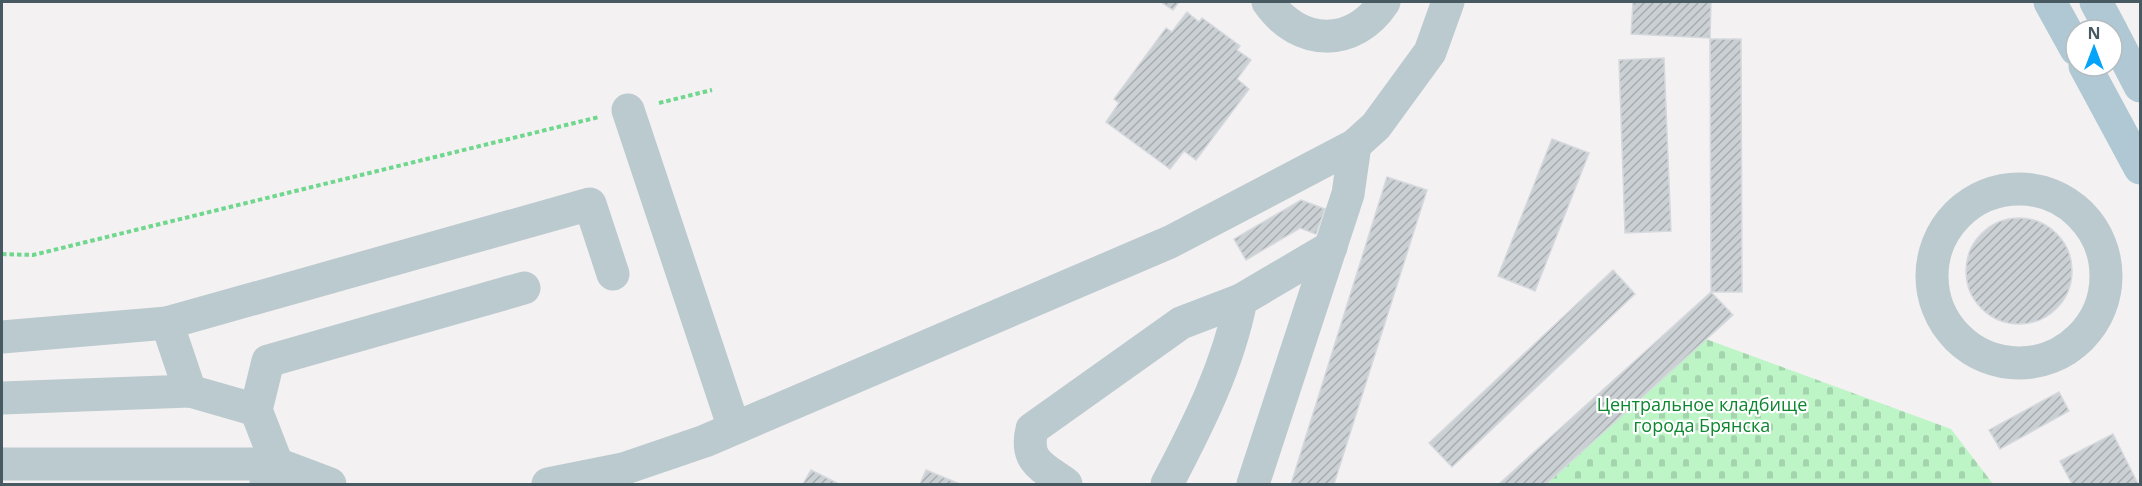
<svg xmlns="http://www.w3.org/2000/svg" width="2142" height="486" font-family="'Open Sans',sans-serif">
<defs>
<pattern id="cemetery-stones" width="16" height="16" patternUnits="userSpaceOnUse" patternTransform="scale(1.5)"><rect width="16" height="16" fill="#bdf5c6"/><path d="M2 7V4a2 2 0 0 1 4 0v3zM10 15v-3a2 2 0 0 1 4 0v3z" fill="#a4d4ad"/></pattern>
<pattern id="building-hatch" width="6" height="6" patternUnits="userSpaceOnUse" patternTransform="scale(1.5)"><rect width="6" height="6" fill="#cbd0d4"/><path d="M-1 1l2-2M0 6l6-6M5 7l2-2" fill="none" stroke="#a7acaf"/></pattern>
</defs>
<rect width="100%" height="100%" fill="#f4f1f2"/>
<polygon fill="url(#cemetery-stones)" points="1684,331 1951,429 1993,484 1538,484"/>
<g fill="url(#building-hatch)" stroke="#d5d9dd" stroke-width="1.5">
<polygon points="1161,2 1179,2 1173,10"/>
<polygon points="1633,2 1711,2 1710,38 1631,34"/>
<polygon points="1187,12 1199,22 1202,18 1240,46 1237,50 1251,60 1237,79 1249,89 1196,160 1184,151 1170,169 1106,122 1119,103 1114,99 1166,28 1172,32"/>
<polygon points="1710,39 1741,39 1742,292 1711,292"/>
<polygon points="1664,58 1671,231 1625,233 1619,60"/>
<polygon points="1552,139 1589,153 1535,291 1498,276"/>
<polygon points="1387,177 1427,190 1334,484 1291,484"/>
<polygon points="1301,200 1325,209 1316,234 1300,228 1246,260 1234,239"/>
<circle cx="2019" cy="271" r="53"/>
<polygon points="1613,270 1635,294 1452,467 1429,443"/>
<polygon points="1711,292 1733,315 1546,484 1499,484"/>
<polygon points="2059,392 2069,411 2000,449 1989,430"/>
<polygon points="2113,434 2138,484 2072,484 2060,461"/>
<polygon points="811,470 839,484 803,484"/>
<polygon points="926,470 960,484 920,484"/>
</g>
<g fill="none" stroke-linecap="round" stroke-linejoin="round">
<g stroke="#70d78f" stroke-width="4" stroke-dasharray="4.5 3" stroke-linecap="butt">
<polyline points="659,103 712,90"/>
<polyline points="2,254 33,255 599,117"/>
</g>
<g stroke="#bbcacf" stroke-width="33">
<path d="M1268,2C1299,47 1354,48 1384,2"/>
<polyline points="628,110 734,428"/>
<circle cx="2019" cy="276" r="87"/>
<polyline points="2,337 167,323"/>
<polyline points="2,398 190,391"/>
<polyline points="256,410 190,391 167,323 590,204 613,274"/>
<polyline points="2,464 277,464 256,410 268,361 524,288"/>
<polyline points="266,483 277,464 330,484"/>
<polyline points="548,484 623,469 705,441 1170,242 1355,145 1376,126 1430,52 1448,2"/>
<path d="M1066,484C1043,467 1024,462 1032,429L1181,323L1241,300L1331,247"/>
<path d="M1167,484C1198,425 1228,366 1241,300"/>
<polyline points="1253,484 1348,194 1355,145"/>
</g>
<g stroke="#afc8d3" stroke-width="33">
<polyline points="2050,2 2076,49"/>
<polyline points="2096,2 2111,30"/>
<polyline points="2112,32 2140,86"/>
<polyline points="2085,66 2140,168"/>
</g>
</g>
<g text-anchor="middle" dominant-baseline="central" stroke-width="4.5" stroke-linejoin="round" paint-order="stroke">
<g font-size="18" fill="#0d8730" stroke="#fff">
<text x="1702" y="404">Центральное кладбище<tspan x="1702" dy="21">города Брянска</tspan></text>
</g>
</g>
<rect width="2142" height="486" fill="none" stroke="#475a61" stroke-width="6"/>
<g transform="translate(2094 48)"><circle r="28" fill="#ffffff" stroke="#b5bdc0" stroke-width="1.5"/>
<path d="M0-4.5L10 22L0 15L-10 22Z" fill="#05a4fa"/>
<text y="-9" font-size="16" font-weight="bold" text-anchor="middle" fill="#475a61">N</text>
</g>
</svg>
